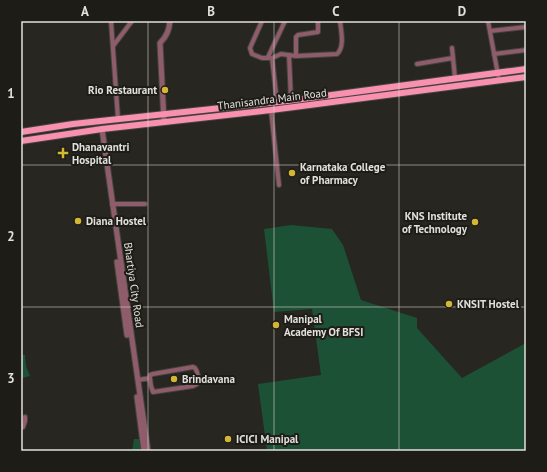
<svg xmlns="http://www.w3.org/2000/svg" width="547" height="472" font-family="'PT Sans',sans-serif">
<rect width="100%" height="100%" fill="#272620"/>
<g fill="#1d5135">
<polygon points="291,225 332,229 343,245 361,300 417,318 417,328 462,378 526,343 526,451 267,451 258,384 321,375 312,309 274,312 264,229"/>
<polygon points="21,355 25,355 26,366 30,376 23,378 21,374"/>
<polygon points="134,439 139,439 141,451 132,451"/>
</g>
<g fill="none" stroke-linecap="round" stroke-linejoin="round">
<defs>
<g id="minor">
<polyline points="111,21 118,119"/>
<path d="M262,21L250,48L252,54L262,58H272L281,54L296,56L337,54C345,47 341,31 340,21"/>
<polyline points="488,21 499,80"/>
<polyline points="490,31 526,27"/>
<polyline points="113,46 132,21"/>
<polyline points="452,48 453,58"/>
<polyline points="494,54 526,50"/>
<polyline points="289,55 291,100"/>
<polyline points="296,56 296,37 298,35 318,32 318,21"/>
<polyline points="268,57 285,21"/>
<polyline points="272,58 277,102"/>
<polyline points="417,64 453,58 455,78"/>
<polyline points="271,110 279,185"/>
<polyline points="112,204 145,204"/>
<path d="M138,380L150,378V375L153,374L193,367L195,368C198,372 199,379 197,384L193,386L153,392L151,386L150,378"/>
<polyline points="23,427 25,421 25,417"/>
</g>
<g id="tertiary">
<path d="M164,122L160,43C167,36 169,30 170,21"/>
<polyline points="102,129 148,451"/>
<polyline points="117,262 127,335"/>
<polyline points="137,397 144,451"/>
</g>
<g id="primary">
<polyline points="21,132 73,124 287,101 526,69"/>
<polyline points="21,141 102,129 271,110 526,77"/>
</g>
</defs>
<use href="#minor" stroke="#45443e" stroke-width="6"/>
<use href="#tertiary" stroke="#45443e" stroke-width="7"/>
<use href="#primary" stroke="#45443e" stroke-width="8"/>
<use href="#minor" stroke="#8e5c6b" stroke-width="4"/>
<use href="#tertiary" stroke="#8e5c6b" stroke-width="5"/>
<use href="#primary" stroke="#f890b0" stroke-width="6"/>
</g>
<path fill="none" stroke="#e1e0dc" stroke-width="1" stroke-opacity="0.55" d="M148,21V451M274,21V451M399,21V451M21,165H526M21,307H526"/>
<g fill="#d4b635" stroke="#1e1c16" stroke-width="1.5">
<circle cx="165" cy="90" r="4"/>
<path d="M61 147h4v4h4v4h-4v4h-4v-4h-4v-4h4z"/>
<circle cx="292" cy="173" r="4"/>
<circle cx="78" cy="221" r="4"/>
<circle cx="475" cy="222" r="4"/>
<circle cx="449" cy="304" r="4"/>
<circle cx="276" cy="325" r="4"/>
<circle cx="174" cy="379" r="4"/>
<circle cx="228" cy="439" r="4"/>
</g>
<g text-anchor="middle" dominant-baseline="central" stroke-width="4" stroke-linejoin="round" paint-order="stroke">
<g font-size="11" font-weight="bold" fill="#e1e0dc" stroke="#1e1c16" text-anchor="start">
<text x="157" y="90" text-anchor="end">Rio Restaurant</text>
<text x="72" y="147">Dhanavantri<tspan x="72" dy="13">Hospital</tspan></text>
<text x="300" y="167">Karnataka College<tspan x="300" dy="13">of Pharmacy</tspan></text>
<text x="467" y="216" text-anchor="end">KNS Institute<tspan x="467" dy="13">of Technology</tspan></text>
<text x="86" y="221">Diana Hostel</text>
<text x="457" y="304">KNSIT Hostel</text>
<text x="284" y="319">Manipal<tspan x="284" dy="13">Academy Of BFSI</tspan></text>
<text x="182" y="379">Brindavana</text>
<text x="236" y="439">ICICI Manipal</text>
</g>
<g font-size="11" fill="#e1e0dc" stroke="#1e1c16">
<text transform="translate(272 99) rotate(-7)">Thanisandra Main Road</text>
<text transform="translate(134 285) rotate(82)">Bhartiya City Road</text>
</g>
</g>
<rect width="547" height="472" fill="none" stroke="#1e1c16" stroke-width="44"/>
<rect x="22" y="22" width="503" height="428" fill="none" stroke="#e1e0dc" stroke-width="1.5"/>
<g font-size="13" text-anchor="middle" font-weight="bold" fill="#e1e0dc">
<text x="85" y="16">A</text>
<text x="211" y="16">B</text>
<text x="336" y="16">C</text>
<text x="462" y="16">D</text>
<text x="11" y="98">1</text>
<text x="11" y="241">2</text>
<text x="11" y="383">3</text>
</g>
</svg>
